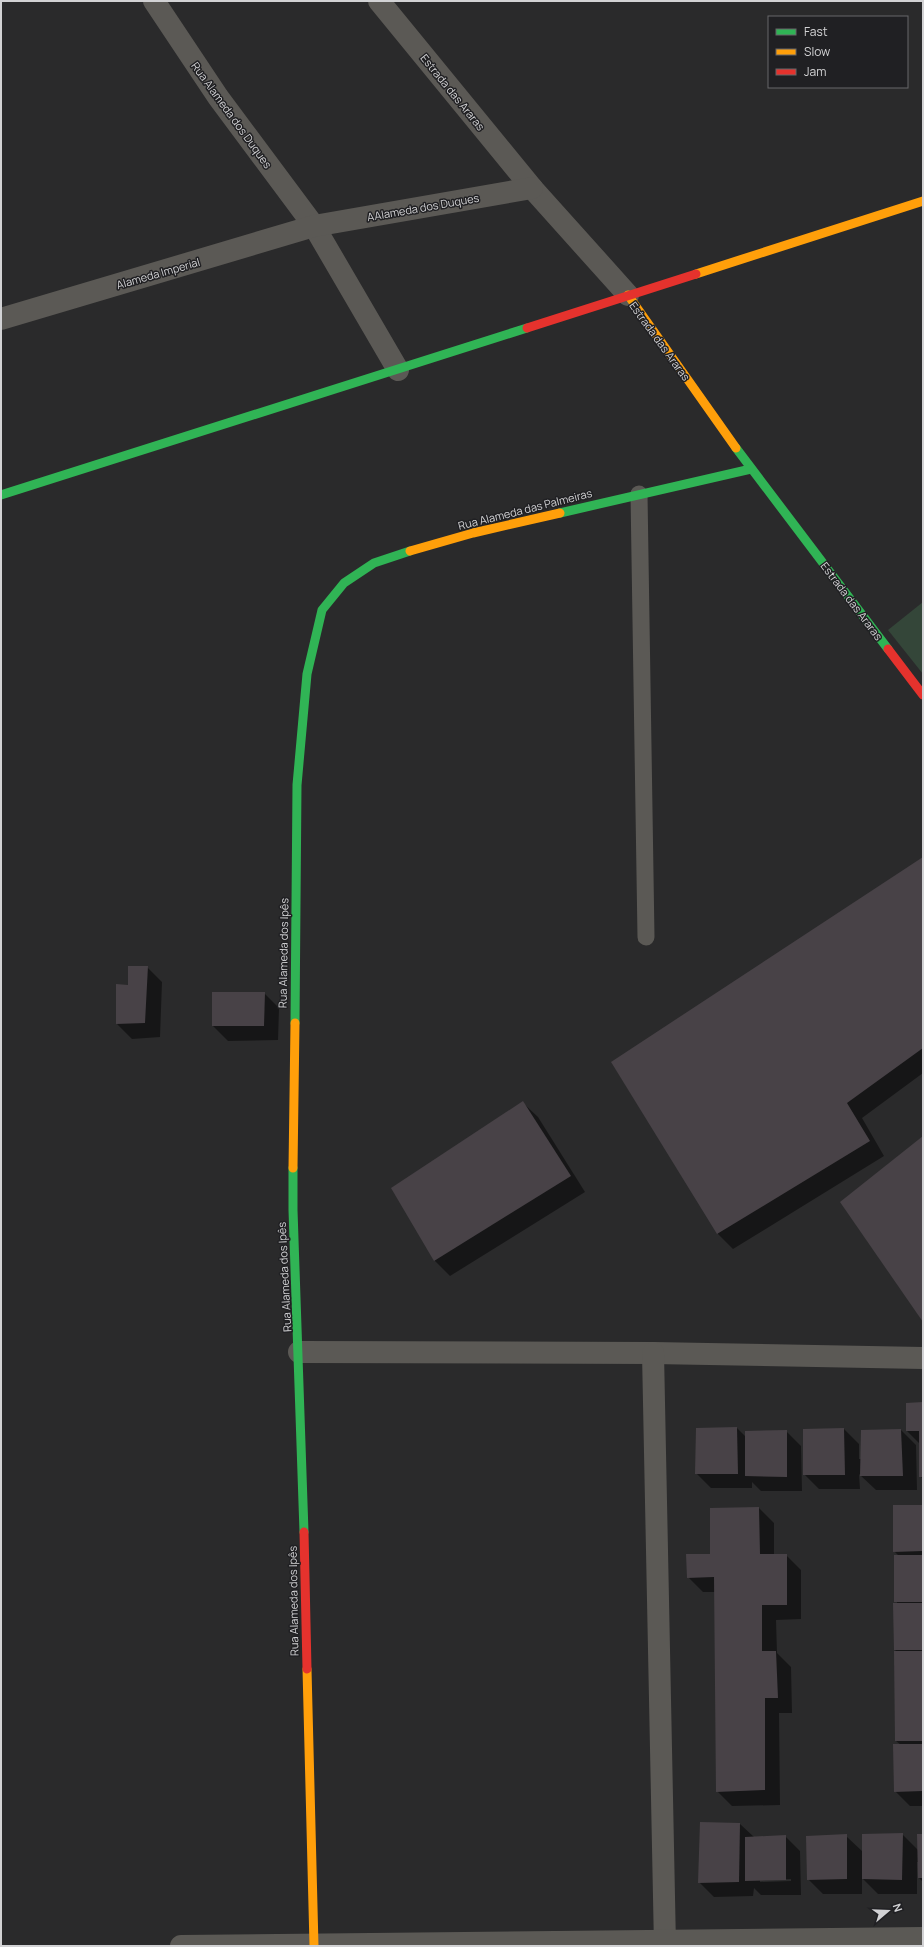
<svg xmlns="http://www.w3.org/2000/svg" width="924" height="1947" font-family="Manrope,sans-serif">
<rect width="100%" height="100%" fill="#2a2a2b"/>
<polygon fill="#344639" points="923,602 923,674 888,630"/>
<g fill="#0007" fill-rule="evenodd">
<polygon points="923,858 923,1073 862,1118 884,1156 733,1249 718,1234 612,1063"/>
<polygon points="147,967 162,982 160,1037 132,1039 117,1024 117,985 129,986"/>
<polygon points="213,993 264,993 279,1008 278,1040 228,1041 213,1026"/>
<polygon points="523,1103 538,1117 585,1192 450,1276 435,1261 393,1188"/>
<polygon points="923,1403 923,1479 920,1476 920,1444 907,1431"/>
<polygon points="737,1428 746,1437 786,1431 801,1446 802,1491 761,1491 752,1482 752,1488 711,1488 696,1473"/>
<polygon points="844,1429 859,1444 859,1459 861,1459 862,1431 901,1430 916,1445 917,1490 876,1490 859,1474 860,1489 819,1489 804,1474"/>
<polygon points="923,1506 923,1806 910,1806 895,1791 901,1745 896,1741 897,1652 895,1650 899,1556 894,1551"/>
<polygon points="759,1508 774,1523 774,1555 786,1555 801,1570 801,1619 776,1620 777,1653 791,1667 792,1713 779,1713 780,1805 732,1806 717,1791 715,1592 703,1592 688,1577"/>
<path d="M740,1824L754,1837L785,1836L800,1851L801,1895H761L754,1888L753,1896L714,1897L699,1882ZM791,1879V1881L760,1882V1880Z"/>
<polygon points="902,1834 919,1851 923,1835 923,1882 919,1878 919,1862 917,1862 917,1894 878,1894 862,1878 862,1894 823,1894 808,1879 846,1836 863,1852"/>
</g>
<g fill="#484247">
<polygon points="923,857 923,1048 847,1103 870,1141 717,1234 611,1062"/>
<polygon points="128,966 148,966 145,1023 116,1024 116,984 128,985"/>
<polygon points="212,992 265,992 264,1026 212,1026"/>
<polygon points="523,1101 571,1176 434,1261 391,1188"/>
<polygon points="923,1136 923,1322 840,1202"/>
<polygon points="923,1402 923,1477 919,1477 919,1431 906,1431 906,1403"/>
<polygon points="737,1427 738,1474 695,1474 696,1428"/>
<polygon points="844,1428 845,1475 803,1475 803,1429"/>
<polygon points="901,1429 903,1476 860,1476 861,1430"/>
<polygon points="787,1430 787,1477 745,1476 745,1431"/>
<polygon points="893,1505 923,1505 923,1551 893,1552"/>
<polygon points="759,1507 760,1554 787,1554 787,1605 762,1605 762,1651 776,1651 778,1698 765,1698 765,1790 716,1792 714,1577 687,1578 686,1554 710,1554 710,1508"/>
<rect x="894" y="1555" width="29" height="47"/>
<polygon points="893,1603 923,1603 923,1650 894,1650"/>
<polygon points="894,1651 923,1651 923,1741 895,1741"/>
<polygon points="893,1744 923,1744 923,1791 894,1792"/>
<polygon points="700,1822 740,1823 739,1882 698,1883"/>
<polygon points="903,1833 902,1880 862,1879 862,1834"/>
<polygon points="847,1834 847,1879 807,1880 806,1836"/>
<polygon points="917,1834 923,1834 923,1878 918,1878"/>
<polygon points="786,1835 786,1880 745,1881 745,1837"/>
</g>
<g fill="none" stroke-linecap="round" stroke-linejoin="round">
<polyline stroke="#5b5955" stroke-width="17" points="639,494 646,937"/>
<g stroke="#5b5955" stroke-width="22">
<polyline points="154,1 218,97 314,226 398,370"/>
<polyline points="379,1 532,188 628,295"/>
<polyline points="1,319 314,226 532,188"/>
<polyline points="299,1352 653,1353 923,1358"/>
<polyline points="653,1353 665,1946"/>
<polyline points="181,1946 923,1938"/>
</g>
<g stroke="#30b455" stroke-width="9">
<polyline points="736,448 888,649"/>
<polyline points="1,495 527,328"/>
<polyline points="560,513 751,469"/>
<polyline points="295,1023 297,785 307,674 322,610 344,583 374,563 410,551"/>
<polyline points="293,1168 293,1210 304,1532"/>
</g>
<g stroke="#ff9f0a" stroke-width="9">
<polyline points="696,274 923,201"/>
<polyline points="628,295 736,448"/>
<polyline points="410,551 473,533 560,513"/>
<polyline points="293,1168 295,1023"/>
<polyline points="307,1669 314,1946"/>
</g>
<g stroke="#e5322d" stroke-width="9">
<polyline points="527,328 696,274"/>
<polyline points="888,649 923,695"/>
<polyline points="304,1532 307,1669"/>
</g>
</g>
<g text-anchor="middle" dominant-baseline="central" stroke-width="3" stroke-linejoin="round" paint-order="stroke">
<g font-size="11" fill="#d2d2d4" stroke="#202023">
<text transform="translate(453 92) rotate(51)">Estrada das Araras</text>
<text transform="translate(232 115) rotate(54)">Rua Alameda dos Duques</text>
<text transform="translate(423 207) rotate(-10)">AAlameda dos Duques</text>
<text transform="translate(158 273) rotate(-16)">Alameda Imperial</text>
<text transform="translate(660 341) rotate(54)">Estrada das Araras</text>
<text transform="translate(525 509) rotate(-14)">Rua Alameda das Palmeiras</text>
<text transform="translate(852 601) rotate(53)">Estrada das Araras</text>
<text transform="translate(283 953) rotate(-89)">Rua Alameda dos Ipês</text>
<text transform="translate(284 1277) rotate(-93)">Rua Alameda dos Ipês</text>
<text transform="translate(293 1601) rotate(-91)">Rua Alameda dos Ipês</text>
</g>
</g>
<rect width="924" height="1947" fill="none" stroke="#d2d2d4" stroke-width="4"/>
<rect x="768" y="16" width="140" height="72" fill="#202023" stroke="#67676a"/>
<rect x="776" y="29" width="20" height="6" fill="#30b455" stroke="#67676a"/>
<text x="804" y="36" font-size="12" fill="#d2d2d4">Fast</text>
<rect x="776" y="49" width="20" height="6" fill="#ff9f0a" stroke="#67676a"/>
<text x="804" y="56" font-size="12" fill="#d2d2d4">Slow</text>
<rect x="776" y="69" width="20" height="6" fill="#e5322d" stroke="#67676a"/>
<text x="804" y="76" font-size="12" fill="#d2d2d4">Jam</text>
<g transform="translate(888 1911) rotate(71)" stroke="#202023" stroke-width="3" paint-order="stroke">
<path d="M0-3L7 15L0 10L-7 15Z" fill="#d2d2d4"/>
<text y="-6" font-size="11" font-weight="bold" text-anchor="middle" fill="#d2d2d4">N</text>
</g>
</svg>
